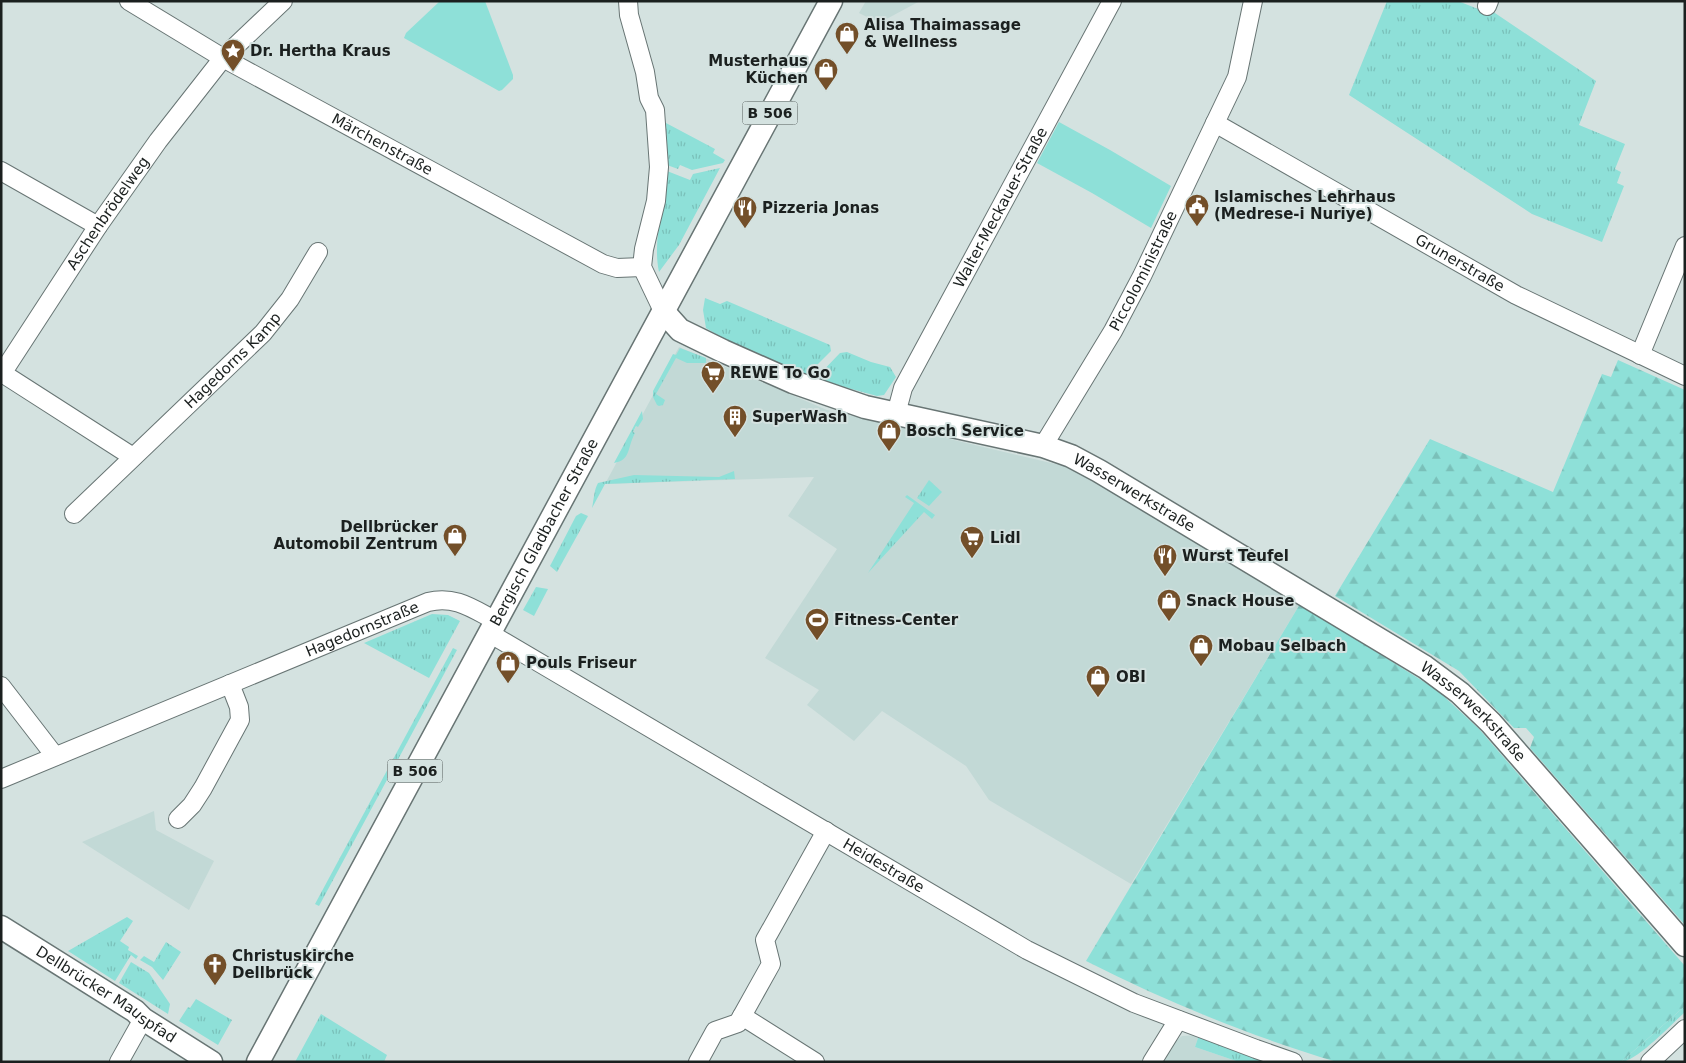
<svg xmlns="http://www.w3.org/2000/svg" width="1686" height="1063" font-family="'DejaVu Sans',sans-serif">
<defs>
<pattern id="grass-tufts" width="24" height="20" patternUnits="userSpaceOnUse" patternTransform="scale(1.25)"><rect width="24" height="20" fill="#8ee0d8"/><path d="M3 7l-1-3M5 7V3M7 7l1-3M15 17l-1-3M17 17v-4M19 17l1-3" fill="none" stroke="#7ac0b9"/></pattern>
<pattern id="forest-firs" width="22" height="20" patternUnits="userSpaceOnUse" patternTransform="scale(1.25)"><rect width="22" height="20" fill="#8ee0d8"/><path d="M5 1l3.5 6h-7zM16 11l3.5 6h-7z" fill="#7ac0b9"/></pattern>
</defs>
<rect width="100%" height="100%" fill="#d4e2e0"/>
<g fill="#c2d9d6">
<polygon points="866,1 920,1 879,23 859,13"/>
<polygon points="679,347 827,410 1068,467 1105,486 1300,604 1131,884 989,800 966,766 882,711 854,741 807,705 819,690 765,658 837,549 788,516 814,477 605,484"/>
<polygon points="154,811 156,830 214,861 189,910 82,842"/>
<polygon points="1199,1035 1195,1047 1239,1062 1160,1062 1170,1046 1182,1036"/>
</g>
<g fill="url(#grass-tufts)">
<polygon points="1387,1 1458,1 1478,9 1479,6 1492,11 1596,81 1579,125 1625,144 1615,169 1621,172 1617,183 1624,186 1602,242 1532,214 1349,95"/>
<polygon points="666,123 715,149 713,153 725,160 723,163 692,170 680,165 678,169 667,165"/>
<path d="M720,168L679,245L659,272C652,239 665,204 667,171L690,180L693,174Z"/>
<polygon points="705,298 720,304 727,301 830,345 831,351 806,376 803,375 721,337 706,328 703,310"/>
<polygon points="680,348 706,358 706,363 687,363 676,358 656,394 665,400 663,405 659,406 657,405 653,397 653,391 673,354 676,355"/>
<polygon points="847,352 871,362 890,367 896,377 884,395 877,396 815,379 840,353"/>
<path d="M642,411L643,419L638,427L636,426L633,432L635,433C627,448 631,460 614,463Z"/>
<path d="M734,471L735,479L605,484L592,508C594,499 594,490 598,483L634,475L719,477Z"/>
<polygon points="929,480 942,492 929,506 917,498"/>
<polygon points="907,495 935,515 932,519 924,512 868,573 914,503 905,497"/>
<polygon points="581,513 588,516 557,572 550,566 576,516"/>
<polygon points="536,587 548,589 534,616 523,610"/>
<polygon points="432,614 448,615 460,621 429,678 364,643"/>
<polygon points="453,648 457,650 319,906 315,904"/>
<polygon points="127,917 133,921 120,941 129,947 128,950 138,956 136,959 131,955 115,981 68,951"/>
<polygon points="166,942 181,952 163,980 152,967 140,960 144,956 154,962"/>
<polygon points="131,962 149,973 170,1004 168,1014 119,983"/>
<polygon points="196,999 232,1020 218,1045 179,1021 188,1007 190,1008"/>
<path d="M1685,1006V1012C1673,1023 1636,1062 1621,1062Z"/>
<polygon points="321,1014 387,1055 384,1062 295,1062"/>
<polygon points="1199,1035 1276,1062 1239,1062 1195,1047"/>
</g>
<g fill="url(#forest-firs)">
<polygon points="1618,360 1685,390 1685,925 1530,748 1534,737 1526,728 1514,728 1459,671 1335,596 1430,439 1553,492 1602,374 1611,377"/>
<path d="M1300,604L1437,690L1479,729L1685,966V1006L1621,1062H1337C1250,1036 1167,1002 1086,961Z"/>
</g>
<g fill="#8ee0d8">
<polygon points="440,1 485,1 513,75 513,79 502,90 499,91 404,38 406,33"/>
<polygon points="1059,122 1110,150 1171,186 1151,228 1092,193 1037,163"/>
</g>
<g fill="none" stroke-linecap="round" stroke-linejoin="round">
<defs>
<g id="minor">
<path id="s1" d="M129,1L223,58L603,264L617,268L642,267"/>
<polyline points="628,1 629,15 645,72 649,98 655,110 659,167 656,201 644,249 642,267 663,311"/>
<polyline points="1487,6 1489,1"/>
<path id="s2" d="M1215,123L1516,295L1685,376"/>
<polyline points="1,171 98,226"/>
<polyline points="1640,355 1685,246"/>
<polyline points="2,373 133,457"/>
<path id="s3" d="M1,375L98,226L158,141L223,58L283,1"/>
<path id="s4" d="M896,414L903,388L1112,1"/>
<path id="s5" d="M1043,446L1113,331L1142,276L1237,77L1253,1"/>
<path id="s6" d="M74,514L263,333L290,299L318,252"/>
<path id="s7" d="M489,633L1027,950L1134,1003L1256,1049L1293,1062"/>
<polyline points="1,686 55,756"/>
<path id="s8" d="M1,779L428,602C455,595 473,609 496,621"/>
<polyline points="178,819 192,805 203,788 240,720 239,707 230,684"/>
<polyline points="742,1016 815,1062"/>
<polyline points="119,1062 143,1019"/>
<polyline points="698,1062 715,1031 738,1023 742,1016 771,964 765,940 826,831"/>
<polyline points="1152,1062 1178,1020"/>
<polyline points="1650,1062 1685,1029"/>
</g>
<g id="major">
<path id="s9" d="M663,311L680,330L723,351L793,382L865,407L1043,446L1071,456L1099,471L1425,667L1460,693L1491,723L1685,945"/>
<path id="s10" d="M1,927L135,1011L143,1019L211,1062"/>
<path id="s11" d="M258,1062L831,1"/>
</g>
</defs>
<use href="#minor" stroke="#687574" stroke-width="20"/>
<use href="#major" stroke="#687574" stroke-width="25"/>
<use href="#minor" stroke="#fff" stroke-width="18"/>
<use href="#major" stroke="#fff" stroke-width="22"/>
</g>
<defs>
<symbol id="shop-pin" viewBox="-11 -11 22 30"><path d="M0 17L-7.5 6A9.5 9.5 0 1 1 7.5 6Z" fill="#734f29" stroke="#d4e2e0"/><path d="M-5-2.5h2.3a2.7 3.5 0 0 1 5.4 0H5L5.5 6h-11ZM-1.5-2.5h3a1.5 2.3 0 0 0-3 0Z" fill="#fff"/></symbol>
<symbol id="sight-pin" viewBox="-11 -11 22 30"><path d="M0 17L-7.5 6A9.5 9.5 0 1 1 7.5 6Z" fill="#734f29" stroke="#d4e2e0"/><path d="M0-6L1.8-2.2L6-1.7L2.9 1.2L3.7 5.4L0 3.3L-3.7 5.4L-2.9 1.2L-6-1.7L-1.8-2.2Z" fill="#fff"/></symbol>
<symbol id="civic-pin" viewBox="-11 -11 22 30"><path d="M0 17L-7.5 6A9.5 9.5 0 1 1 7.5 6Z" fill="#734f29" stroke="#d4e2e0"/><path d="M-.6-6.5H3V-4.5H.6V-3L4-1V1h2V6H-6V1h2V-1L-.6-3ZM-1.2 2.5V6h2.4V2.5Z" fill="#fff"/></symbol>
<symbol id="restaurant-pin" viewBox="-11 -11 22 30"><path d="M0 17L-7.5 6A9.5 9.5 0 1 1 7.5 6Z" fill="#734f29" stroke="#d4e2e0"/><path d="M-5-6h1v4h1v-4h1v4h1v-4h1v5L-1.5 .5V6h-2V.5L-5-1ZM5-6V6H3V1.5H1.5Q1.5-4 5-6Z" fill="#fff"/></symbol>
<symbol id="supermarket-pin" viewBox="-11 -11 22 30"><path d="M0 17L-7.5 6A9.5 9.5 0 1 1 7.5 6Z" fill="#734f29" stroke="#d4e2e0"/><path d="M-6-5.5h2.5l.6 2H6L4.5 2H-2.5L-4.4-4H-6ZM-1.5 3.2a1.3 1.3 0 1 0 .1 0ZM3 3.2a1.3 1.3 0 1 0 .1 0Z" fill="#fff"/></symbol>
<symbol id="building-pin" viewBox="-11 -11 22 30"><path d="M0 17L-7.5 6A9.5 9.5 0 1 1 7.5 6Z" fill="#734f29" stroke="#d4e2e0"/><path d="M-4-6H4V6H1V3H-1V6H-4ZM-2.5-4.3h1.7v1.8h-1.7ZM.8-4.3h1.7v1.8H.8ZM-2.5-1h1.7V.8h-1.7ZM.8-1h1.7V.8H.8Z" fill="#fff"/></symbol>
<symbol id="stadium-pin" viewBox="-11 -11 22 30"><path d="M0 17L-7.5 6A9.5 9.5 0 1 1 7.5 6Z" fill="#734f29" stroke="#d4e2e0"/><path d="M0-5a6.5 5 0 1 0 0 10a6.5 5 0 1 0 0-10ZM-3.5-1.8h7v3.6h-7Z" fill="#fff"/></symbol>
<symbol id="church-pin" viewBox="-11 -11 22 30"><path d="M0 17L-7.5 6A9.5 9.5 0 1 1 7.5 6Z" fill="#734f29" stroke="#d4e2e0"/><path d="M-1.2-6h2.4v3.5h3.3v2.4h-3.3V6h-2.4V-.1h-3.3v-2.4h3.3Z" fill="#fff"/></symbol>
</defs>
<g fill-rule="evenodd">
<use href="#shop-pin" x="833" y="20" width="28" height="38"/>
<use href="#sight-pin" x="219" y="37" width="28" height="38"/>
<use href="#shop-pin" x="812" y="56" width="28" height="38"/>
<use href="#civic-pin" x="1183" y="192" width="28" height="38"/>
<use href="#restaurant-pin" x="731" y="194" width="28" height="38"/>
<use href="#supermarket-pin" x="699" y="359" width="28" height="38"/>
<use href="#building-pin" x="721" y="403" width="28" height="38"/>
<use href="#shop-pin" x="875" y="417" width="28" height="38"/>
<use href="#shop-pin" x="441" y="522" width="28" height="38"/>
<use href="#supermarket-pin" x="958" y="524" width="28" height="38"/>
<use href="#restaurant-pin" x="1151" y="542" width="28" height="38"/>
<use href="#shop-pin" x="1155" y="587" width="28" height="38"/>
<use href="#stadium-pin" x="803" y="606" width="28" height="38"/>
<use href="#shop-pin" x="1187" y="632" width="28" height="38"/>
<use href="#shop-pin" x="494" y="649" width="28" height="38"/>
<use href="#shop-pin" x="1084" y="663" width="28" height="38"/>
<use href="#church-pin" x="201" y="951" width="28" height="38"/>
</g>
<g text-anchor="middle" dominant-baseline="central" stroke-width="4" stroke-linejoin="round" paint-order="stroke">
<g fill="#d4e2e0" stroke="#525a59" stroke-width="1">
<rect x="742.5" y="101.5" width="55" height="23" rx="4"/>
<rect x="387.5" y="759.5" width="55" height="23" rx="4"/>
</g>
<g font-size="14" font-weight="bold" fill="#1b201f">
<text x="770" y="113">B 506</text>
<text x="415" y="771">B 506</text>
</g>
<g font-size="15" font-weight="bold" fill="#1b201f" stroke="#d4e2e0" text-anchor="start">
<text x="864" y="25">Alisa Thaimassage<tspan x="864" dy="17">&amp; Wellness</tspan></text>
<text x="250" y="51">Dr. Hertha Kraus</text>
<text x="808" y="61" text-anchor="end">Musterhaus<tspan x="808" dy="17">Küchen</tspan></text>
<text x="1214" y="197">Islamisches Lehrhaus<tspan x="1214" dy="17">(Medrese-i Nuriye)</tspan></text>
<text x="762" y="208">Pizzeria Jonas</text>
<text x="730" y="373">REWE To Go</text>
<text x="752" y="417">SuperWash</text>
<text x="906" y="431">Bosch Service</text>
<text x="438" y="527" text-anchor="end">Dellbrücker<tspan x="438" dy="17">Automobil Zentrum</tspan></text>
<text x="990" y="538">Lidl</text>
<text x="1182" y="556">Wurst Teufel</text>
<text x="1186" y="601">Snack House</text>
<text x="834" y="620">Fitness-Center</text>
<text x="1218" y="646">Mobau Selbach</text>
<text x="526" y="663">Pouls Friseur</text>
<text x="1116" y="677">OBI</text>
<text x="232" y="956">Christuskirche<tspan x="232" dy="17">Dellbrück</tspan></text>
</g>
<g font-size="15" fill="#1b201f" stroke="#d4e2e0">
<text stroke="none"><textPath href="#s1" startOffset="291">Märchenstraße</textPath></text>
<text stroke="none"><textPath href="#s4" startOffset="232">Walter-Meckauer-Straße</textPath></text>
<text stroke="none"><textPath href="#s3" startOffset="194">Aschenbrödelweg</textPath></text>
<text stroke="none"><textPath href="#s2" startOffset="282">Grunerstraße</textPath></text>
<text stroke="none"><textPath href="#s5" startOffset="202">Piccoloministraße</textPath></text>
<text stroke="none"><textPath href="#s6" startOffset="221">Hagedorns Kamp</textPath></text>
<text stroke="none"><textPath href="#s9" startOffset="511">Wasserwerkstraße</textPath></text>
<text stroke="none"><textPath href="#s11" startOffset="602">Bergisch Gladbacher Straße</textPath></text>
<text stroke="none"><textPath href="#s8" startOffset="391">Hagedornstraße</textPath></text>
<text stroke="none"><textPath href="#s9" startOffset="916">Wasserwerkstraße</textPath></text>
<text stroke="none"><textPath href="#s7" startOffset="458">Heidestraße</textPath></text>
<text stroke="none"><textPath href="#s10" startOffset="125">Dellbrücker Mauspfad</textPath></text>
</g>
</g>
<rect width="1686" height="1063" fill="none" stroke="#1b201f" stroke-width="5"/>
</svg>
